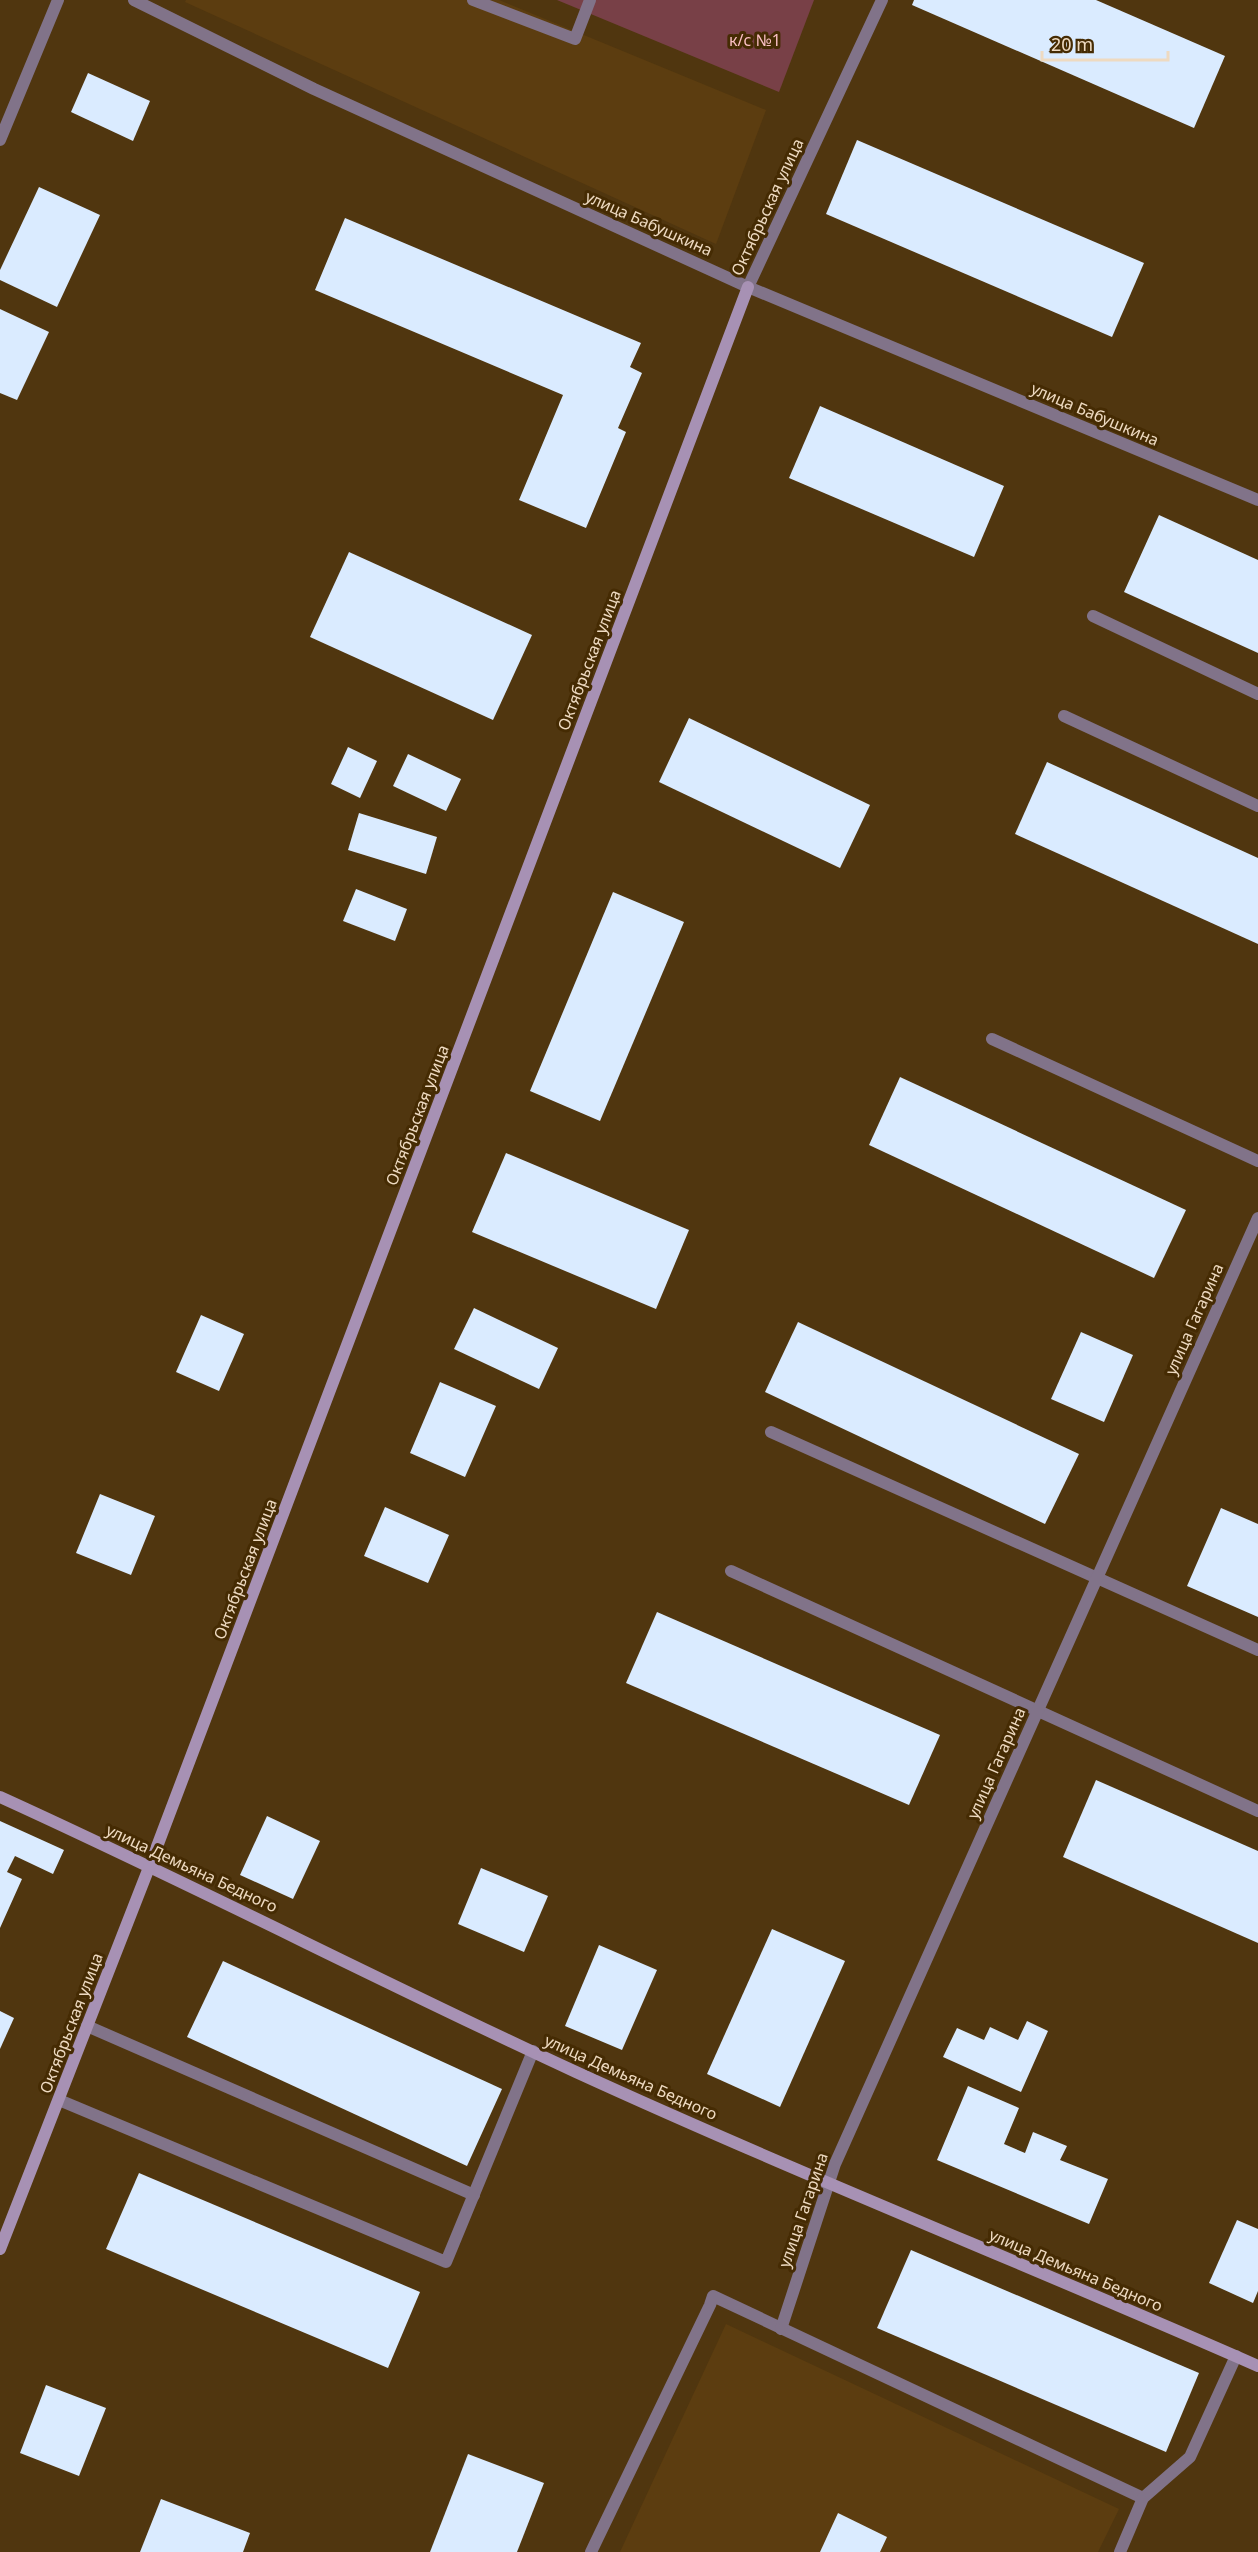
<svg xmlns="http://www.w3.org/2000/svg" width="1258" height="2552" font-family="'Noto Sans',sans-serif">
<rect width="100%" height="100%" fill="#50360f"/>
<g fill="#5c3d10">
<polygon points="186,0 499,0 766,110 716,244 185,2"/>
<polygon points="726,2324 1119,2509 1098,2552 620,2552"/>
</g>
<polygon fill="#784047" points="557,0 814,0 779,92"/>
<g fill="#daebff">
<polygon points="914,0 1096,0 1225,56 1194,128 912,5"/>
<polygon points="88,73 150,101 133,141 71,112"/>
<polygon points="857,140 1144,263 1112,337 826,214"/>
<polygon points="39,187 100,215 57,307 0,280 0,270"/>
<polygon points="345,218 641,343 630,367 642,373 618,428 626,432 586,528 519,500 563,395 315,290"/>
<polygon points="0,309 49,332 17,400 0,393"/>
<polygon points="820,406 1004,486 974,557 789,478"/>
<polygon points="1159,515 1258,560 1258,653 1124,592"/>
<polygon points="349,552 532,635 493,720 310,637"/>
<polygon points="689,718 870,805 840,868 659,782"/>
<polygon points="348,747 377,761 360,798 331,784"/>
<polygon points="408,754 461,779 446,811 393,786"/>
<polygon points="1047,762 1258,858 1258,944 1015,834"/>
<polygon points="359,813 437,837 426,874 348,850"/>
<polygon points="356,889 407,909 395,941 343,921"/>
<polygon points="613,892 684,922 600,1121 530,1091"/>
<polygon points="900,1077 1186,1210 1154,1278 869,1145"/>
<polygon points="506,1153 689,1230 656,1309 472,1232"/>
<polygon points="474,1308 558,1348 539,1389 454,1349"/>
<polygon points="201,1315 244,1334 219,1391 176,1372"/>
<polygon points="798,1322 1079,1454 1045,1524 765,1392"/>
<polygon points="1081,1332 1133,1355 1104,1422 1051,1399"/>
<polygon points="440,1382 496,1406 465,1477 410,1453"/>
<polygon points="100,1494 155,1516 131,1575 76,1553"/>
<polygon points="385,1507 449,1535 428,1583 364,1556"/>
<polygon points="1221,1508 1258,1524 1258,1617 1187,1586"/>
<polygon points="657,1612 940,1735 909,1805 626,1683"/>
<polygon points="1096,1780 1258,1851 1258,1943 1063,1857"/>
<polygon points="267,1816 320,1841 293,1899 240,1875"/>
<polygon points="0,1821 64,1850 53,1874 15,1856 7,1872 22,1879 0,1928"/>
<polygon points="481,1868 548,1896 524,1952 458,1924"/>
<polygon points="772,1929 845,1961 780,2107 707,2074"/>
<polygon points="599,1945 657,1970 622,2050 565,2026"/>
<polygon points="223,1961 502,2089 467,2166 187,2037"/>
<polygon points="0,2011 14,2018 0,2049"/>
<polygon points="1027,2021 1048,2031 1021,2092 943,2057 957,2028 984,2040 990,2027 1018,2040"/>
<polygon points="968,2086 1019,2108 1004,2144 1025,2153 1033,2132 1067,2146 1060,2160 1108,2179 1089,2224 937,2160"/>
<polygon points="139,2173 420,2292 388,2368 106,2249"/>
<polygon points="1237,2220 1258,2229 1258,2291 1253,2303 1209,2283"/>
<polygon points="911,2250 1199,2373 1166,2452 877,2328"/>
<polygon points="46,2385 106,2408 79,2476 20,2453"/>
<polygon points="468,2454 544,2483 517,2552 430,2552"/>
<polygon points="161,2499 250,2533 243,2552 140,2552"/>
<polygon points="838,2513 887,2537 880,2552 820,2552"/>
</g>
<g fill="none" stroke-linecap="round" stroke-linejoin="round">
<g stroke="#817389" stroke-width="12">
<polyline points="473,0 575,39 590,0"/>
<polyline points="1093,616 1258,694"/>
<polyline points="1064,716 1258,806"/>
<polyline points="992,1039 1258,1161"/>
<polyline points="771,1432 1258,1650"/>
<polyline points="731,1571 1258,1811"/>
<polyline points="87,2026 474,2195"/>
<polyline points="59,2100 446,2262 533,2051"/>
<polyline points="591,2552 710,2305 713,2296 1143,2498"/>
<polyline points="1120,2552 1143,2498 1190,2457 1236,2356"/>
</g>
<g stroke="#817389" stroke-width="12">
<polyline points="134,0 314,89 748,287 1258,500"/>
<polyline points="0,140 58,0"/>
<polyline points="748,287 882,0"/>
<polyline points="781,2329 835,2164 1258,1218"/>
</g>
<g stroke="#a791b4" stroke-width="12">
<path d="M0,1797C194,1885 383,1983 576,2072C801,2175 1031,2266 1258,2366"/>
<polyline points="0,2249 150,1865 748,287"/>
</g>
</g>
<g text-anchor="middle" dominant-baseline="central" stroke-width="6" stroke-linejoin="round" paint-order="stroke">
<g font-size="16" fill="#fabfc4" stroke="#452b03">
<text x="755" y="40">к/с №1</text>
</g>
<g font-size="16" fill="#eedac1" stroke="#452b03">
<text transform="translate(767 207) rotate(-65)">Октябрьская улица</text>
<text transform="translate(649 223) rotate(24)">улица Бабушкина</text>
<text transform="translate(1095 414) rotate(23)">улица Бабушкина</text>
<text transform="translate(589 660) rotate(-69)">Октябрьская улица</text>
<text transform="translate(417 1115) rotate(-69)">Октябрьская улица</text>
<text transform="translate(1194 1319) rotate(-66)">улица Гагарина</text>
<text transform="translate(245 1569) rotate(-69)">Октябрьская улица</text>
<text transform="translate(996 1763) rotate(-66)">улица Гагарина</text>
<text transform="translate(192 1868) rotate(25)">улица Демьяна Бедного</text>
<text transform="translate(71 2023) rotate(-69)">Октябрьская улица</text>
<text transform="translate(631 2077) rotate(24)">улица Демьяна Бедного</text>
<text transform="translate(803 2210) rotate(-71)">улица Гагарина</text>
<text transform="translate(1076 2270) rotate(23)">улица Демьяна Бедного</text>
</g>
</g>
<path d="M1042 51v9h126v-9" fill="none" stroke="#eedac1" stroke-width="3"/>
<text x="1051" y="51" font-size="18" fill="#eedac1" stroke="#452b03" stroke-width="4.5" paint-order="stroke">20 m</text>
</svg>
